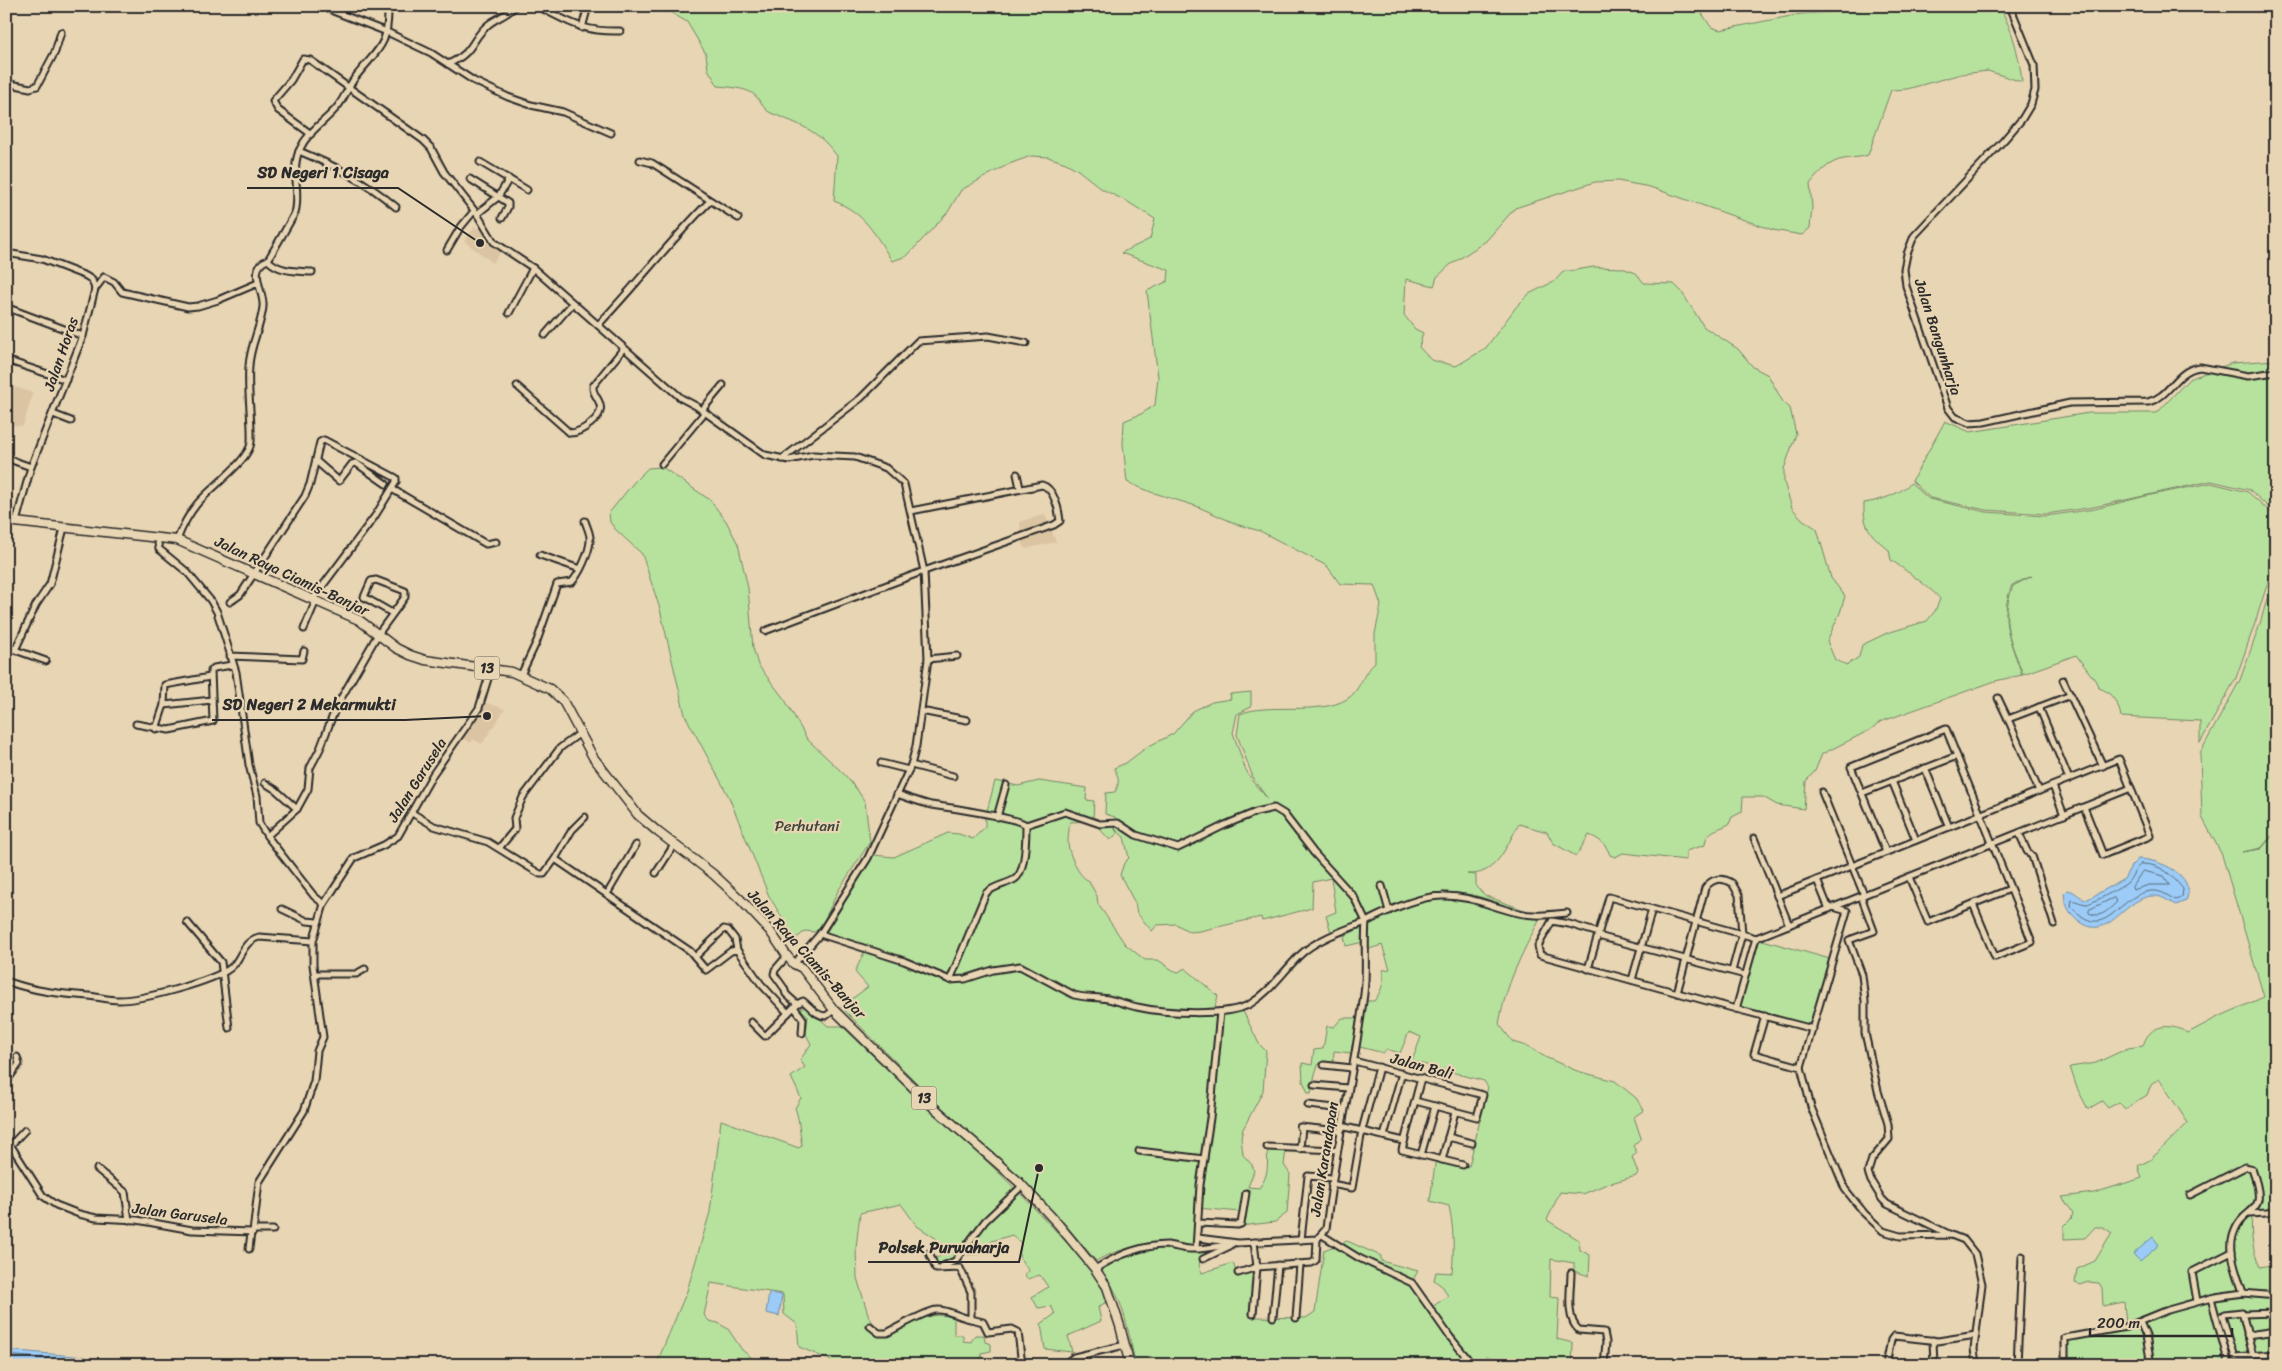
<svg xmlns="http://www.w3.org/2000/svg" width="2282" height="1371" font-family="Sriracha,sans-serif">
<rect width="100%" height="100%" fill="#e8d5b3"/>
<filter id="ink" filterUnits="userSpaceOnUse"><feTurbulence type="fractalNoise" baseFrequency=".02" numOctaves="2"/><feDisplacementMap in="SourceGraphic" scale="10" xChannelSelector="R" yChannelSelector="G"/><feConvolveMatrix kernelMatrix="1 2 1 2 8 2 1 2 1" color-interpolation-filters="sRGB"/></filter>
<g filter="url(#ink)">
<g fill="#dac4a2">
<polygon points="481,225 502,250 493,263 464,241 475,227 478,229"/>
<polygon points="6,384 33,393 23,426 9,425 6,431"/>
<polygon points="1045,514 1056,542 1025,549 1021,538 1020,522"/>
<polygon points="484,702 505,709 482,744 473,739 471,743 462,737"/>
</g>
<g fill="#b7e29e" stroke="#718664">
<path d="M660,6H1697L1711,27L1720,30L1801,14L1854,11L1860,9V6H1999C2013,30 2019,55 2022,82L1988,71L1961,74L1907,89L1891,90L1868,155C1859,158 1853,157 1844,159C1829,161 1819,173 1810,184L1812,207L1810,228L1802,235L1773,230L1650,187L1618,181L1595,182L1515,208L1486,241L1450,265L1437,277L1434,286L1406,279L1404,315L1415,329L1423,333L1419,347L1431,360L1456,366L1485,349L1516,307L1529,294L1555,281L1563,272L1594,267L1622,268L1636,273L1644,283L1674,284L1681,291L1704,327L1738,349L1753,367L1768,375L1783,402L1790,408L1796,434L1784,469V482L1792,508L1802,519L1817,529L1831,578L1845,596L1840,613L1827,641L1835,660L1847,665L1859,657L1862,645L1887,633L1927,621L1935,611L1940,599C1935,591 1901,567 1891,560L1889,550C1871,535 1863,528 1864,503C1883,500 1897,495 1911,483L1929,499L1986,512L2046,516L2095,509L2146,496L2211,483L2248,492L2276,517V556L2255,623L2236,678L2200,743V721L2121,717C2119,704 2112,692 2099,688L2095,680L2076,655L2023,674C2011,642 1999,621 2013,586L2032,576L2012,585C1998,619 2011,642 2022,675L1995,681L1880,722L1870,730L1822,754L1815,771L1806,781L1804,809L1777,805L1763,797H1743L1742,812L1732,817L1729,824C1718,830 1706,830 1705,845L1686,851V860L1623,853L1615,857L1610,855C1606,844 1599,839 1589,835L1576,856L1553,843L1547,832L1519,824C1506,846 1497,876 1467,874L1476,875V887L1486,896L1527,911L1526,913C1507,907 1487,897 1467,894C1419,887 1374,915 1331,932L1326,916L1336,912L1331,878L1313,882L1312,908L1262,921L1261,917L1200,931L1190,932L1176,924L1157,925L1152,931L1137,913L1135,903L1120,875L1124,863L1129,858L1124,837L1116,830L1115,826V830L1118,833L1110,840L1094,823L1116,824L1115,817L1105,814L1106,793L1115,792C1120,782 1119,778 1114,768L1126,763L1147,747L1173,734L1193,711L1212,702L1231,699L1230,694L1251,692V707L1237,714L1233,733L1245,768L1252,781L1267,798L1254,780L1237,735L1240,714C1267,702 1319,716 1347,699C1360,692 1363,671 1375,662V634L1381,605L1374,585L1340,584L1327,566L1260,531L1239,525L1196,506L1151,492L1127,482L1123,444L1124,421L1141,414L1155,405L1158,377L1147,291L1168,281L1169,270L1121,253L1150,239L1155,219L1128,202L1102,189L1078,170L1066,163L1048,157L1031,156L1009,164L961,190L948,212L907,256L892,261C875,234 865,213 834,201L837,156C817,129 800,125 771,113C762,109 760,98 752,93C744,88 729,87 718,86L708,69L706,54L687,22Z"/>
<polygon points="2276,360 2276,514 2250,490 2211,481 2094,507 2046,514 1986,510 1930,498 1912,481 1945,421 1970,432 2089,413 2157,413 2189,379 2232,363"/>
<polygon points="662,467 710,500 726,521 738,544 748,588 753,648 758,665 785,700 807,739 844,774 858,791 865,802 870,842 838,891 821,927 814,932 805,931 798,937 794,937 769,896 729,797 685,715 660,609 642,554 615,529 610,522 609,513 635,481 648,468"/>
<path d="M2276,566V831L2261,848L2242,852L2261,849L2276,832V1214L2252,1217C2250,1233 2253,1253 2260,1267L2276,1264V1292C2241,1288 2202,1293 2169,1307C2154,1312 2141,1320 2126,1324L2124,1302L2103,1306L2102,1288L2099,1283L2088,1282L2081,1285L2075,1283L2077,1269L2095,1261L2112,1233L2103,1227H2095L2085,1238L2064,1239V1226L2071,1219L2073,1213L2062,1197L2094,1193L2142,1178L2138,1166L2150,1160L2188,1123L2159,1079L2151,1085L2147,1095L2125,1109L2119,1102L2108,1108L2102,1101L2088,1109L2077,1088L2070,1067L2096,1063L2128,1048L2143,1046C2149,1023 2171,1023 2188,1033L2216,1018L2264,997L2222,855L2202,817L2200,753L2240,680L2260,624Z"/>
<path d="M995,781L1018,786L1039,781L1087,788L1086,800L1094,801L1093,818L1090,821L1070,822C1069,829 1068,836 1068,843C1068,852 1079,878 1088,880L1097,896L1098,904L1125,944L1145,960H1158L1177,973L1185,968L1218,996L1213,1013L1227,1014L1241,1011L1244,1013L1259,1044L1266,1051L1263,1091L1243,1129L1241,1138L1243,1155L1252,1165L1254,1171L1248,1187L1259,1188C1269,1176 1268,1164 1267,1149H1286L1284,1165L1290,1174L1287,1213L1275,1222L1240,1226V1212L1198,1208L1195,1246C1160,1242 1128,1243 1096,1261L1066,1225L1014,1171L939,1105L841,1007L868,987L855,972L867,946L826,933L873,855L894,857L948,833L959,834L973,839L985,827V819Z"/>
<path d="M1442,899L1466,900L1512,915L1540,919C1522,953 1505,986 1499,1024L1513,1042L1529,1047L1545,1057L1577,1071L1615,1081L1636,1098L1644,1110L1634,1117L1641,1138L1633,1146L1637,1153L1632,1157L1638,1173L1636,1176L1607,1184L1583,1194L1560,1192L1547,1220L1579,1240L1580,1250L1590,1255L1589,1276L1574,1271V1263L1551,1259L1550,1297L1559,1298L1557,1339L1573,1343L1572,1365H1500V1358L1485,1357L1477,1365L1432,1307L1448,1296L1443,1287L1434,1280L1436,1272L1452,1273C1454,1250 1454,1229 1449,1206L1430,1201L1436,1157L1469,1166L1488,1087L1484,1081L1412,1061L1421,1037L1409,1032L1400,1053L1386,1049L1384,1053L1352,1045L1351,1053L1334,1051L1333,1063L1322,1062L1318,1065L1315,1074L1311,1093H1308L1303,1081L1302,1063L1312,1065L1314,1050L1323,1049L1327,1026L1334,1027L1342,1018H1359L1361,1001H1374C1382,991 1384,983 1383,970L1390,969L1382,945L1369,949L1363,942L1346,946L1344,936C1374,922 1408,902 1442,899Z"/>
<polygon points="1759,939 1830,959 1811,1025 1740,1006"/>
<path d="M805,1006L828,1026H842C912,1095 988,1157 1054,1229C1073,1250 1100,1274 1108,1301L1098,1307L1101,1321L1068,1336L1072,1352L1045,1349L1041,1324L1055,1314L1051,1306L1038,1308L1032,1297L1048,1287L1040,1275L1027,1279L1024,1274L1029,1271L1019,1257L1021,1243L1012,1235L992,1241L978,1254L968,1255L961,1248L950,1261L938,1266L934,1260L940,1256L942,1247L937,1239L917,1226L901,1204L860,1213L856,1248L857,1278L869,1317L879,1331L890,1334C911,1324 931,1309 954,1318V1335H963V1341L971,1342L975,1335H984L985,1342L991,1344V1351L981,1353L983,1365H832L830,1360L799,1347L797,1324L784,1314L783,1294L711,1283L704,1315L709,1321L718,1323L728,1329L742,1350L761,1365H656L687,1291L710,1212L721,1120L799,1148L802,1145C799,1131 800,1121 795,1108L801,1098L791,1077L805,1067L800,1060L811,1044L806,1034L808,1016L801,1009Z"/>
<path d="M1347,1241L1381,1256V1261L1418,1271L1410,1285L1448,1338L1470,1365H1136C1128,1335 1124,1289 1097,1269L1111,1260L1145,1250L1169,1248L1196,1252L1217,1248L1218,1251L1201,1257L1199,1265L1202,1273L1233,1263L1238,1277L1254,1271L1252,1317L1306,1318L1315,1312L1324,1250Z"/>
<polygon points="2233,1296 2276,1298 2276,1365 2067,1365 2066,1340 2127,1328 2173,1310"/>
</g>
<g fill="#9bcbf6" stroke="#6e8ba5">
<path d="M2138,859C2159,859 2197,875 2186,901L2176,905C2167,901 2162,895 2152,896C2123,898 2108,945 2078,920C2068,912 2066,906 2064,894L2068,890C2076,891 2079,899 2088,899L2124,879L2131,866Z"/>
<polygon points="2153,1237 2159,1245 2140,1261 2133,1254"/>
<polygon points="769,1293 782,1295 779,1316 766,1313"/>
<polygon points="6,1350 85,1357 107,1365 6,1365"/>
</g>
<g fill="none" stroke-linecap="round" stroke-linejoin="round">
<g stroke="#586b7c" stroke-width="1">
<path d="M2141,864C2161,864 2171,874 2183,889L2182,897L2176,900C2167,896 2162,890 2151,891C2116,895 2106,946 2071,906L2072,900C2077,901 2082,904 2087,904C2093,903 2122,887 2127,883C2133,877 2134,869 2141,864Z"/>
<polygon points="2143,871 2164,876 2170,885 2149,885 2133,890 2132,887"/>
<path d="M2114,898L2117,902C2108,910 2101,919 2089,913V910Z"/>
<polyline points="6,1355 84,1362 93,1365"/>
</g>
<defs>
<g id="minor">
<path d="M537,6C570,22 581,32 620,31"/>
<path d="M2010,6L2034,65L2035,90L2031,104L2022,119L2004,140L1914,236L1907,254L1904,269L1906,286L1948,408L1955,417L1969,423L1984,422L2070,403L2148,402C2171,397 2175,370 2200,367L2248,376L2276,372"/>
<polyline points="333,11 387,32 431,53 474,81 508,97 531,105 563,112 611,133"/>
<polyline points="582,28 588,6"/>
<path d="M448,64C476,52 470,39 489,24C498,17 508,15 515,6"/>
<polyline points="6,83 30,88 37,86 55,52 61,32"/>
<polyline points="311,134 278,110 273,101 291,80 303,59 310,60 423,140 431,148 444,172 477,214 494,242 533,268 681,398 696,406 765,455 789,460 813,455 855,457 886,468 904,484 924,571 928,659 916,746 911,765 868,858 820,934 794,964"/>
<path d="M299,151C337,167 364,180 396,207"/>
<polyline points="640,160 652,163 738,218"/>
<polyline points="480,162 527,190"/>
<polyline points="470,179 508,203 508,207 502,218"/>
<polyline points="477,214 498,197 509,179"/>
<polyline points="447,250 460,228 474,211"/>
<polyline points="6,253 42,259 86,276 92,280 95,289 83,336 31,467 16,522"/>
<path d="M268,260C279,272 297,271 312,272"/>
<polyline points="95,289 104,277 114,282 122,292 188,307 198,306 218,300 258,283"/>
<polyline points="6,313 11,309 83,336"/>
<polyline points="509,313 533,268"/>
<path d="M598,325C636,285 670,241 710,201"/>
<polyline points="545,335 572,304"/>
<polyline points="6,360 66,380"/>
<path d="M517,386L570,433C581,433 604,417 600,405C599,398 592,394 593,386L624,348"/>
<polyline points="702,410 723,385"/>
<polyline points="53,414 71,421"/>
<polyline points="6,458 31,467"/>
<polyline points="782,459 861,398 918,341 988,336 1026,343"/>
<polyline points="316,461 339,481 352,464 356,463 386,484"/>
<polyline points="662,464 705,412"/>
<polyline points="1017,474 1020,488"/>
<polyline points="392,489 486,544 496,542"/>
<polyline points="157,538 159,549 187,572 211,601 217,612 236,672 249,765 257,796 259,823 267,836 314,896 324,904"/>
<path d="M177,540C182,527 188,515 197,504C210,488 250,460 251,442C252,417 247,392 249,366C250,345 261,327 263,307C265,293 246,267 268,260L295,213C301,193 290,169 300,149C308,131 326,121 338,106C344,98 348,88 354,79C377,49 389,48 388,6"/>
<polyline points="540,555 580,569"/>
<polyline points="230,602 240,595 305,496 310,484 320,442 324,440 396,478 396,482 375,516 312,600"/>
<polyline points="304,629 315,603"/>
<path d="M765,631L924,571L1054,525L1060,521C1059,510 1054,488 1042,485L911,511"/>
<polyline points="15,650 46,661"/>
<polyline points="6,651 16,648 36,605 50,584 64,528"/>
<polyline points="230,656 302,659 304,651"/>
<polyline points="928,659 957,656"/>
<path d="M521,675L537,641L557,584L572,582C580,573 589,553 590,541C591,534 587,528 585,521"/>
<polyline points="2063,680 2103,766"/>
<polyline points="1998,698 2008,719"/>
<polyline points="164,705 212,700"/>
<polyline points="2039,707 2069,779"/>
<polyline points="921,711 967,720"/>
<polyline points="136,724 169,730 213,721 211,671 214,668 232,665"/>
<polyline points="156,729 164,705 165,685 210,677"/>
<polyline points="881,763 909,770"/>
<polyline points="911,765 953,776"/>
<polyline points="1925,768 1949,827"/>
<polyline points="1892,781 1916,840"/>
<polyline points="265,783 276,790 297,809"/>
<polyline points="2053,786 2064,815"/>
<polyline points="2039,791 2008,719 2071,695"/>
<polyline points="1822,792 1864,895"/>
<polyline points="1862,793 1957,756"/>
<path d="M897,794C908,798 919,802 931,805C946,807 1019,818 1026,825C1026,837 1026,872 1015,879C1005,885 995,885 986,893L950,980"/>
<path d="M412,813L434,826L488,842L540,874H544L555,859L690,951L706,970L731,951L737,950L761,984L788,1013L797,1004L803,1001C811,1007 816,1016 826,1016L834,1010"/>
<polyline points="997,817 1006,785"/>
<polyline points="2019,833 2027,851 2032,856 2054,924"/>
<polyline points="267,836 297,809 308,789 310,768 320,749 336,707 378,634 405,597 405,591 376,580 371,581 364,597 392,613"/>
<polyline points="1754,838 1789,925"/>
<polyline points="500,847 515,829 514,818 523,797 560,748 579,734"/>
<polyline points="1886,852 1851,767 1946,729 2032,942 1995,957 1973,904"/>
<polyline points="555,859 572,830 585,817"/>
<polyline points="656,873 674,845"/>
<polyline points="1909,877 1928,922 2010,889"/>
<polyline points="1817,880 1829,909"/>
<polyline points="1382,886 1389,911"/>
<polyline points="607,894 636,845"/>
<polyline points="1777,896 2119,759 2150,836 2103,855 2084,807"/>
<polyline points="1861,896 1874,931 1849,940 1862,975 1865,1001 1865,1033 1878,1091 1888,1124 1889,1139 1872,1159 1868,1172 1871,1181 1882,1199 1887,1204 1949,1234"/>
<polyline points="1833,907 1847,911 1801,1067 1811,1107 1845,1189 1865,1214 1883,1231 1900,1236 1951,1235 1964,1240 1975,1254 1982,1284 1974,1349 1976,1365"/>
<polyline points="282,909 307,921 317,922"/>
<polyline points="187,922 221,962 229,1028"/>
<polyline points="1599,933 1569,924 1552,921 1538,946 1540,955 1736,1009 1756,938"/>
<path d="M820,934L904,961L950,980L965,979L993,970L1020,966L1074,995C1085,998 1096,997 1108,999C1118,1001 1127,1005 1137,1007C1163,1013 1227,1017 1250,1004C1270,992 1282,973 1299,956C1315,940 1344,930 1366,922L1354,897L1314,853L1284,814L1274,808L1256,812L1225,825L1178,848L1136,835L1118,823L1100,824L1065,812L1026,825"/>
<polyline points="1598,936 1745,975"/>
<polyline points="787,956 775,970 774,974 784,988 786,994 797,1004"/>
<polyline points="695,957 724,929 728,930 735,939 737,950"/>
<polyline points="1588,969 1609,897 1756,938 2131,788"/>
<polyline points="315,974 356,974 365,969"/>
<polyline points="1632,980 1652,909"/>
<path d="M6,981C33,991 60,994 89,996C99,997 109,1000 119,1000C144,1000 204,983 226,971C242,963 240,942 259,937L313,941"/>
<path d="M1677,993L1705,888C1712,878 1722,877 1732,883L1739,895L1742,934L1732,971"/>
<polyline points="794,1007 803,1019 802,1033"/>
<polyline points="1736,1009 1813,1029"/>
<polyline points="1765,1016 1754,1054 1801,1067"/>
<polyline points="751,1022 765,1036 788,1013"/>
<polyline points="1354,1061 1483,1095 1477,1117 1415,1101"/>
<polyline points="1324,1065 1352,1068"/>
<polyline points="1421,1078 1402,1150 1463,1165"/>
<polyline points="6,1082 19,1064 17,1057"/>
<polyline points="1314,1085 1348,1088"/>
<polyline points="1308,1105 1344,1109"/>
<polyline points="1341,1126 1404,1141"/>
<polyline points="1300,1127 1340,1131"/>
<polyline points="1384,1136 1402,1073"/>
<polyline points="1448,1137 1472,1143"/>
<polyline points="6,1138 43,1196 56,1205 79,1214 96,1218 137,1220 192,1230 253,1232 259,1182 304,1111 314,1081 317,1051 323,1037 313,965 313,941 324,904 354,858 384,845 398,836 433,774 479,708 491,669"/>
<polyline points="10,1146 25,1130"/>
<polyline points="1267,1147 1337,1150"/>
<polyline points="1300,1149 1302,1127"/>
<polyline points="1139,1151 1204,1159"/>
<polyline points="1421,1155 1435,1106"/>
<polyline points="1442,1160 1455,1112"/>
<polyline points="97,1169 125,1192 129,1220"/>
<polyline points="1331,1184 1352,1188 1362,1130 1379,1067"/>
<path d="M2190,1195L2245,1167L2252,1169C2271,1221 2243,1201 2233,1236C2228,1254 2238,1275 2243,1293"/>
<polyline points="2249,1214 2267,1213 2276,1210"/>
<polyline points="1198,1223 1238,1225 1241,1224 1246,1193"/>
<polyline points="255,1230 273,1230"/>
<polyline points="1322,1235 1359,1258 1412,1283 1450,1337 1473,1365"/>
<path d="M1198,1238L1238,1243L1317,1239L1326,1229C1335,1150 1354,1073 1364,994C1367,970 1364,946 1366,922C1387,911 1419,896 1442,896C1468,895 1490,906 1514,912C1532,917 1548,915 1567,913"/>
<polyline points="1301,1240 1308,1176 1332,1178"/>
<polyline points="1254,1242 1257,1267 1312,1263 1316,1260 1317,1239"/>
<polyline points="249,1249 251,1233"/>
<polyline points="1196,1249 1200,1185 1210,1118 1220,1012"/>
<polyline points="929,1253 936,1269 960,1268 971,1292 971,1319 983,1322 988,1332 1012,1329 1018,1332 1022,1365"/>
<polyline points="1203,1259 1230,1246"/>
<polyline points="943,1266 955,1261 985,1221 1022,1186"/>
<path d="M1095,1269C1116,1256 1142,1245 1167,1245C1175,1246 1183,1249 1190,1249C1204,1250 1219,1246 1232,1244"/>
<polyline points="1238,1273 1257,1267 1253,1314"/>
<path d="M1571,1273C1571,1288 1565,1319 1579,1330L1604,1332L1606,1342L1604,1365"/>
<polyline points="2211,1298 2229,1365"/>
<polyline points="2197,1301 2192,1272 2232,1252"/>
<polyline points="2243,1314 2276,1313"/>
<polyline points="1273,1317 1278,1265"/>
<polyline points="1296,1318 1300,1264"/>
<polyline points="2140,1322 2146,1336 2151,1365"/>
<path d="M870,1326L879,1333H887C896,1328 929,1310 937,1310C948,1309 960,1318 971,1319"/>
<polyline points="2247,1335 2276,1331"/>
<polyline points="1933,1340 1934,1365"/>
<polyline points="2253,1356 2242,1312 2224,1314 2222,1316 2235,1357 2276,1354"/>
<polyline points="1063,1365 1074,1357 1125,1345"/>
<polyline points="1886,1365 1891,1340 1894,1336 1938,1341 1976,1335"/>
<polyline points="2017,1365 2022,1256"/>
<polyline points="2065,1365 2065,1338 2126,1327 2168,1310 2215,1297 2243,1293 2276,1296"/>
</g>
<polyline id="trunk" points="6,521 177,540 359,620 396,648 410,655 425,660 512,672 550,689 563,701 593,757 638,815 658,832 713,874 739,898 770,931 787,956 794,964 802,968 834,1010 931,1105 1019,1182 1058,1224 1095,1269 1107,1287 1120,1326 1130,1365"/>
</defs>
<use href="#minor" stroke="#2b2b2b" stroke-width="9"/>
<use href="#trunk" stroke="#2b2b2b" stroke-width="11"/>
<use href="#minor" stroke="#e8d5b3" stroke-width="5"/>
<use href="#trunk" stroke="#e8d5b3" stroke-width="8"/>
</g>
</g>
<g text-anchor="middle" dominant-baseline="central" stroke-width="4.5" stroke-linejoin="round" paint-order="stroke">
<g fill="#e8d5b3" stroke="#645e54" stroke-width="1">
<rect x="474.5" y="656.5" width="25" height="23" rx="4"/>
<rect x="911.5" y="1086.5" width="25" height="23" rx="4"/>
</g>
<g font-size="14" font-weight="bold" fill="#2b2b2b">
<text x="487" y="668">13</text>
<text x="924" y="1098">13</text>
</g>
<g font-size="15" fill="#2b2b2b" stroke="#e8d5b3">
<text transform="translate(1938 337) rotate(72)">Jalan Bangunharja</text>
<text transform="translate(61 354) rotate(-71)">Jalan Horas</text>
<text transform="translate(292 576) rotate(25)">Jalan Raya Ciamis-Banjar</text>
<text transform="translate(417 780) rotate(-58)">Jalan Garusela</text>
<text transform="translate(807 954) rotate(48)">Jalan Raya Ciamis-Banjar</text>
<text transform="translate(1422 1066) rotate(15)">Jalan Bali</text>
<text transform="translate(1324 1159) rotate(-81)">Jalan Karandapan</text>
<text transform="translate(180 1214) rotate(7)">Jalan Garusela</text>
</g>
<g font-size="15" fill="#40463c" stroke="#e8d5b3">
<text x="807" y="826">Perhutani</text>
</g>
</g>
<path fill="none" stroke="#2b2b2b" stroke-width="2" d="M480 243L398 188H247M487 716L405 720H212M1039 1168L1019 1262H868"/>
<g fill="#2b2b2b" stroke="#e8d5b3" stroke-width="2">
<circle cx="480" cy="243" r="5"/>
<circle cx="487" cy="716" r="5"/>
<circle cx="1039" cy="1168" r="5"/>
</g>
<g font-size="16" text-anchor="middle" font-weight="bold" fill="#2b2b2b" stroke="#e8d5b3" stroke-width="4.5" stroke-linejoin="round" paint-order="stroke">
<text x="323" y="178">SD Negeri 1 Cisaga</text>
<text x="309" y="710">SD Negeri 2 Mekarmukti</text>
<text x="944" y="1253">Polsek Purwaharja</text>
</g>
<rect width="2282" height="1371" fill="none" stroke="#e8d5b3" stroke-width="25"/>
<rect x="12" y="12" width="2257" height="1346" fill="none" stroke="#2b2b2b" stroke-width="2" filter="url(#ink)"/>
<path d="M2090 1328v8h142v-8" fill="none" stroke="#2b2b2b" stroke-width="2.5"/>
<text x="2097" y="1328" font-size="15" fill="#2b2b2b" stroke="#e8d5b3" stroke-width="4" paint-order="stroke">200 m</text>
</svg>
